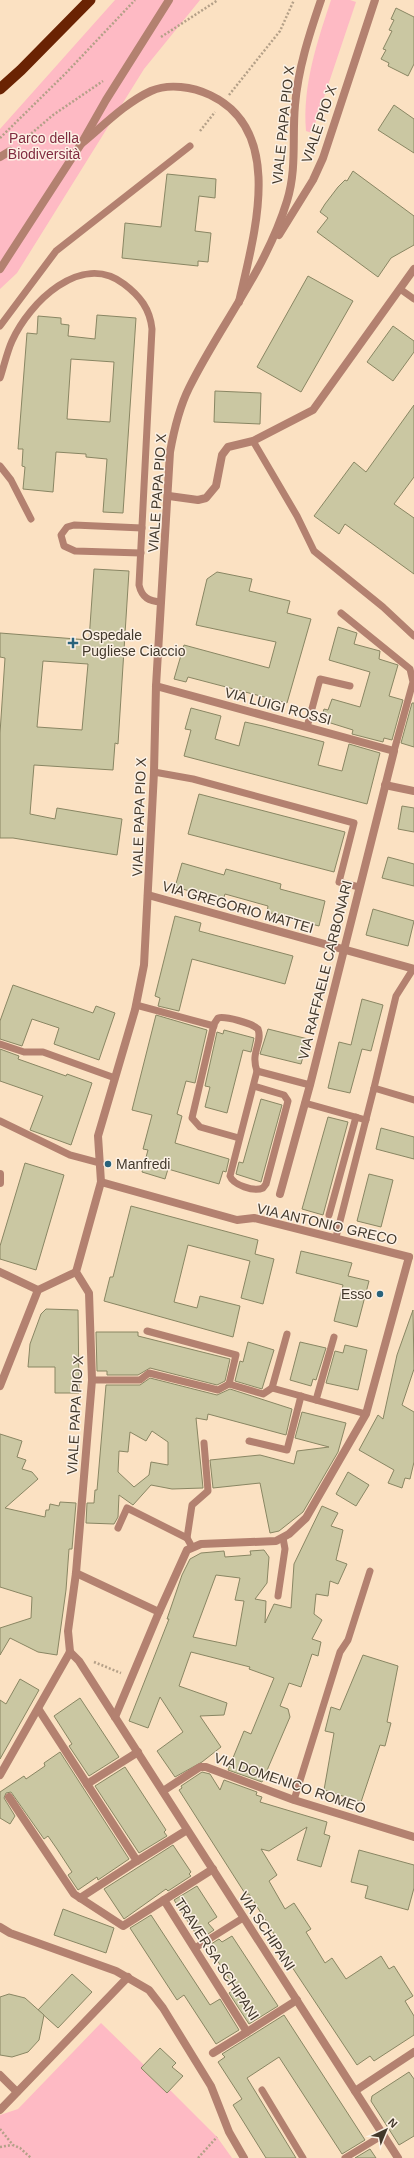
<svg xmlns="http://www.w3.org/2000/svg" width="414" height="2158" font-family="Arial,sans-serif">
<rect width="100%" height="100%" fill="#fbe1c2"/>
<g fill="#febac4">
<polygon points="115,0 200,0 144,69 17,273 0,289 0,129"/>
<path d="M331,0H350L356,2L312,133L306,131C302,87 317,42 331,0Z"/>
<polygon points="101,2023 144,2065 141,2068 167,2092 170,2090 217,2137 232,2158 0,2158 0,2115 18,2109"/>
</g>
<g fill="#cac7a2" stroke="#898663" fill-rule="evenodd">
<polygon points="396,8 414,17 414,64 408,76 388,66 389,63 381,59 386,50 383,49 392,31 389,30 394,20 391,19"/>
<polygon points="394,105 414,119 414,153 378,130"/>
<polygon points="353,171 414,216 414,245 391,258 378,277 317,232 328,218 320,212 325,204 338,187 345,180 347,181"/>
<polygon points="167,174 216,179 215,198 199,196 195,231 211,233 208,262 198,261 198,266 122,258 125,223 161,227"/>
<polygon points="308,276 353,301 301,392 257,367"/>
<path d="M97,315L136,318L123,513L103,512L107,459L86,457V454L56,452L53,492L23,489L25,467L22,466L23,449H18L27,333L37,334L38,316L61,318V324L69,325L68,336L95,339ZM71,359L114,362L110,422L67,419Z"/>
<polygon points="393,326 414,341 414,352 393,381 367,362"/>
<polygon points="215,391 261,393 260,424 214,422"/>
<polygon points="414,405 414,477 394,504 414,518 414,574 345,524 339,534 314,516 354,462 366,472"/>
<path d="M94,569L129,571L118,744L115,743L113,770L34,765L30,814L55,819L57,808L122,819L117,855L13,838H0V733L5,658L0,657V633L89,640ZM43,661L88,664L82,730L37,727Z"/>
<polygon points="217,572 252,579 249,591 290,601 287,613 311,619 287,703 188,677 186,682 174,679 184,645 269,668 276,642 196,625 207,579"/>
<polygon points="338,627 357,633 354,644 380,651 379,659 398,665 389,696 403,700 392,740 384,738 383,742 352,734 353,730 321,720 324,709 328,710 332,699 360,707 370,672 329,660"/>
<polygon points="412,703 414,703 414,747 401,743"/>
<polygon points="191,708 221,716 215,739 239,746 245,722 263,726 324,742 318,765 342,771 349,744 380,753 367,804 184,756 191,730 185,729"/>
<polygon points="199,794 345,832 334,872 188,834"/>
<polygon points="402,806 414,808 414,832 398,829"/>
<polygon points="388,857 414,864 414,886 382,878"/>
<polygon points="182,863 224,875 226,869 281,884 280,889 325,901 319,926 267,912 268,906 225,894 223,900 175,887"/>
<polygon points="373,909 414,921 408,946 366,935"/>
<polygon points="175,916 201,923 199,931 293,956 285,984 192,959 179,1011 158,1006 160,998 155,996"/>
<polygon points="13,985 93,1013 96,1006 115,1013 99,1060 54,1044 59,1028 32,1019 22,1046 0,1039 0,1021"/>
<polygon points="362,999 383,1005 371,1051 362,1049 350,1093 328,1088 339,1042 351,1045"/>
<polygon points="156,1015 207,1030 195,1083 186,1081 177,1114 182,1116 175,1143 229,1159 226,1172 223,1171 219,1184 168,1169 165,1179 142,1172 148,1150 143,1149 152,1115 132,1110"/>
<polygon points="268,1029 308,1039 301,1064 260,1054"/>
<polygon points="224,1030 254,1038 251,1052 243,1050 227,1113 205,1107 210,1087 205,1086 217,1032 223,1034"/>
<polygon points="0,1049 19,1056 18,1059 66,1076 67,1074 92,1083 71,1145 30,1130 43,1096 0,1081"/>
<polygon points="261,1099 282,1105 261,1182 236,1174 239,1162 243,1163"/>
<polygon points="328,1117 348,1122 323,1215 302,1209"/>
<polygon points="381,1128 414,1137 414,1159 376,1149"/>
<polygon points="25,1163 64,1175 36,1270 0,1259 0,1246"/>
<polygon points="369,1174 393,1180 381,1227 357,1221"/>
<polygon points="131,1206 258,1240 255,1254 274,1259 263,1304 241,1298 250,1261 188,1245 174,1302 197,1308 200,1296 240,1306 233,1337 104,1301 110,1277 113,1277"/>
<polygon points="301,1251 352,1263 348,1276 369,1281 357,1327 334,1321 343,1285 296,1273"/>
<polygon points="46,1309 78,1310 79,1393 55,1393 55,1367 28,1367 30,1344 41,1314"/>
<polygon points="413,1310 414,1369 402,1405 414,1412 414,1462 410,1479 405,1478 402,1488 388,1483 394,1470 359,1450 378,1415 383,1419 397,1355"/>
<polygon points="96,1332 138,1332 138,1336 230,1359 225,1381 217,1385 150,1368 138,1375 107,1375 107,1371 97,1371"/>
<polygon points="248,1342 274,1350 262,1389 235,1381 240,1361 243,1362"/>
<polygon points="300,1342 326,1348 316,1380 313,1379 311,1386 290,1380"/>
<polygon points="345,1345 367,1350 358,1390 326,1383 335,1351 343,1353"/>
<path d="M150,1378L217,1395L230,1389L292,1409L286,1435L208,1414L207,1420L196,1418L203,1488L172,1489L151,1485L133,1505L119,1495L118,1517L114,1524L86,1523L87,1503H94L95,1490H97L106,1385H140ZM152,1431L168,1442V1465L151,1462L149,1475L134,1487L118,1472L119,1451L128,1452L130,1432L146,1441Z"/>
<polygon points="302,1412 346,1423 338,1452 303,1512 279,1531 270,1533 260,1483 213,1488 210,1460 260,1455 294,1464 297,1451 329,1447 295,1438"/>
<polygon points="0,1434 22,1441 17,1457 26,1460 22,1469 32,1472 38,1479 5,1508 45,1517 46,1510 49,1510 50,1504 59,1506 60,1502 76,1503 72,1549 69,1549 66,1590 57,1655 38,1652 10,1638 0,1655 0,1628 31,1618 32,1597 0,1587"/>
<polygon points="348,1472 369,1485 356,1506 336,1494"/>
<path d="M322,1506L338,1513L331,1526L343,1530L336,1560L347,1564L338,1584L330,1581L328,1596L316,1594L314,1614L322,1620L312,1639L321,1642L318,1656L312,1654L301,1687L289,1683L280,1706L288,1709L290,1717L262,1782L228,1770L244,1731L251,1734L274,1678L249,1669L250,1667L191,1652L179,1686L227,1703L224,1715L200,1716L221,1747L202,1762L175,1777L157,1751L183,1732L160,1697L148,1728L129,1721L169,1619H167L182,1575L190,1559L201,1553L224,1551L225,1557L251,1555L250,1551L264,1550L269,1557L267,1583L255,1599L266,1601L265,1623L274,1604L291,1608L294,1564ZM216,1575L240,1578L235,1600L244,1601L236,1646L193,1637Z"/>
<polygon points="363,1655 398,1666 387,1722 391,1723 385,1746 380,1745 361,1802 324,1790 334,1733 325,1731 331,1707 340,1710"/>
<polygon points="20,1679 39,1690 0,1759 0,1700 6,1704"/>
<polygon points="80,1698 119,1757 89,1776 69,1746 72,1744 54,1716"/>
<polygon points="60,1752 129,1859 98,1880 97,1877 78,1890 68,1875 72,1872 57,1849 48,1836 44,1839 11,1792 6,1793 4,1798 15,1816 10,1824 0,1818 0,1792 24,1776 26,1779 45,1766 44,1763"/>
<polygon points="125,1767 166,1830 164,1832 167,1836 139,1853 95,1786"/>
<polygon points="202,1772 210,1774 220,1790 224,1780 257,1792 256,1795 262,1797 260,1802 327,1822 324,1834 330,1836 321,1867 297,1860 307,1827 269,1851 261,1849 277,1875 269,1881 285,1909 294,1903 311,1929 306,1932 325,1963 332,1958 346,1979 381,1956 389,1969 394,1966 413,1996 405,2001 414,2016 414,2035 374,2061 370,2056 357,2065 290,1964 289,1965 279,1949 282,1947 266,1921 249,1894 246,1895 179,1790 182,1788 181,1786"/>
<polygon points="173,1845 191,1872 189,1874 191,1876 168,1891 166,1889 124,1919 104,1889"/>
<polygon points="359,1850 414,1865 414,1888 408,1910 365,1898 368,1886 351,1882"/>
<polygon points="197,1886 217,1917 208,1923 214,1930 202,1938 199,1932 196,1934 174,1900"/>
<polygon points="63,1909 114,1928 106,1953 54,1935"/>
<polygon points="151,1915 210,2005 220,1999 239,2030 216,2044 184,1995 177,2000 130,1928"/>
<polygon points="232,1936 278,2006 249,2024 229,1993 235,1988 208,1946 219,1939 222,1942"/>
<polygon points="72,1974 92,1992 58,2028 38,2010"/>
<polygon points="9,1994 25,1998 44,2015 39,2040 28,2052 12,2057 0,2055 0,1997"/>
<polygon points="284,2015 365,2140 342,2154 279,2057 247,2078 296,2158 266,2158 233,2105 242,2099 218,2062 225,2057 222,2054"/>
<polygon points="160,2048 176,2063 172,2067 183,2076 167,2093 141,2068"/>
<polygon points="409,2072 414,2079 414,2136 399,2145 371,2101 372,2096"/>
<polygon points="370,2149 376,2158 355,2158"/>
</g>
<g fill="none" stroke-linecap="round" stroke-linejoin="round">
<g stroke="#b4a088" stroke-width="2.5" stroke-dasharray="2 2" stroke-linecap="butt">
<polyline points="161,37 218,0"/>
<polyline points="229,95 280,31 294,0"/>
<polyline points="200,131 215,112"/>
<polyline points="0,138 66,73 135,0"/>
<polyline points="19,144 53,115 103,81"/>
<polyline points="94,1662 121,1673"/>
<polyline points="0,2129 13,2145 20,2148 31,2158"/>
<polyline points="0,2147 12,2145"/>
<polyline points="198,2158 217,2137"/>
</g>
<g stroke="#b38170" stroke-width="7">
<polyline points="400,289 414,299"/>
<polyline points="0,326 56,251 190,146"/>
<path d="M0,378C4,366 7,352 12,341C29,303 81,251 124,284C140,296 150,309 152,329L139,585C142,598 149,601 161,602"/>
<polyline points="253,441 297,516 314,551 383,607 414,636"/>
<polyline points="0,466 11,480 31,519"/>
<polyline points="141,553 75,551 64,546 61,535 67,527 74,525 142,528"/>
<polyline points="341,613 410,669 413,682 394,751"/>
<polyline points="307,727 320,679 350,686"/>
<polyline points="154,772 193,779 354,823 339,882 359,887"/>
<polyline points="136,1005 214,1026"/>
<polyline points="0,1044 24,1052 43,1052 115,1078"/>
<path d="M254,1086L284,1095L288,1101L266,1184L263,1188C254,1192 233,1185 230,1176L257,1071L310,1085"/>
<polyline points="374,1088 396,996 413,969"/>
<polyline points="305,1103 366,1120"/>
<polyline points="0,1121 70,1155 100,1163"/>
<path d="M239,1138L200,1127L192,1118L214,1024L218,1018C225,1016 252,1023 258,1029C263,1043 250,1052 257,1071"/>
<polyline points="329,1215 356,1117"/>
<polyline points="336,1237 374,1088 414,1100"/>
<polyline points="147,1331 236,1355 229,1384"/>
<polyline points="92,1380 140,1380 149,1373 218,1390 229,1384 263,1394 272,1388 366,1414"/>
<polyline points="272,1388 287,1334"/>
<polyline points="316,1400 334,1337"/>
<polyline points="249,1441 287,1450 301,1396"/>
<polyline points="118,1528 127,1508 187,1538"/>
<polyline points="192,1547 187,1538 192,1505 208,1491 204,1443"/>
<polyline points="278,1596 285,1549 283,1538"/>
<polyline points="294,1800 340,1652 348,1640 370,1571"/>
<polyline points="195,1948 243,1918"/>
<polyline points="262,2090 303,2158"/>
<polyline points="345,2158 383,2135"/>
</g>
<polyline stroke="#b38170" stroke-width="8" points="0,157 10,151"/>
<g stroke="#b38170" stroke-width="8">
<polyline points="279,235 313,180 323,158 375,0"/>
<polyline points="169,496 198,500 206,498 216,486 222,455 228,447 253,441 313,410 414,269"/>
<polyline points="156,686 394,751 310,1085 280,1194"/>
<polyline points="385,785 414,791"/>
<polyline points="148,895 414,969"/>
<polyline points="0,1174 0,1183"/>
<polyline points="101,1182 237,1220 254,1218 409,1257"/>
<polyline points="0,1272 38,1290"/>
<polyline points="0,1386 38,1290 76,1272"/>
<polyline points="76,1573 159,1612"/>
<path d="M70,1652L68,1631L76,1573L92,1380L89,1293L76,1272L101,1182L98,1136L135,1010L144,965L154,772L156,686L170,452C174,430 179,408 189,388C220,325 266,270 287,201C297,169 292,138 295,105C298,69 309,35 321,0"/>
<polyline points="70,1652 79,1661 398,2158"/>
<polyline points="39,1710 137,1861 187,1830"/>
<polyline points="115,1717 159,1612 187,1550 201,1544 276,1541 289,1534 306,1518 366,1414 409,1257"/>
<polyline points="0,1775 70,1652"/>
<polyline points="87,1784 138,1752"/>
<polyline points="163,1791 200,1767 206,1767 294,1800 414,1837"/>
<polyline points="9,1797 74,1894 123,1926 164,1900"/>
<polyline points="213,1869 164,1900 247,2032 297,2000"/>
<polyline points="80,1898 137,1861"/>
<polyline points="0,1927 10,1933 116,1971 149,1990 163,2008 211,2086 229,2132 244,2158"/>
<polyline points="213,2053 247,2032"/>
<polyline points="0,2075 17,2092"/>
<polyline points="355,2091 414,2052"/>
<polyline points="0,2110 128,1977"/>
</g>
<polyline stroke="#6a2303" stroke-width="11" points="0,89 21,70 90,0"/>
<g stroke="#b38170" stroke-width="8">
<path d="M81,144C103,126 125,103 151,91C169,83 193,87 210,95C287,131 253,238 239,302"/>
<polyline points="0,269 81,144 106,100 169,0"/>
</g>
</g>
<g fill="#29637c" stroke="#fcf1e5" stroke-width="1.5">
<path d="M71 637h4v4h4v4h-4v4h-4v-4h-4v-4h4z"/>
<circle cx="108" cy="1164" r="4"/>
<circle cx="380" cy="1294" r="4"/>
</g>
<g text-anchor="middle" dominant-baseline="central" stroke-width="3" stroke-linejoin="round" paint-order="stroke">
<g font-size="14" fill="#42382b" stroke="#fcf1e5">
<text transform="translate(319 124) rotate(-71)">VIALE PIO X</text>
<text transform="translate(283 125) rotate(-84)">VIALE PAPA PIO X</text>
<text transform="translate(157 493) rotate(-86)">VIALE PAPA PIO X</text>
<text transform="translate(278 706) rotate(15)">VIA LUIGI ROSSI</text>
<text transform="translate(139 817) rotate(-88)">VIALE PAPA PIO X</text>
<text transform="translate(238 907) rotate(16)">VIA GREGORIO MATTEI</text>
<text transform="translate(325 970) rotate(-76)">VIA RAFFAELE CARBONARI</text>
<text transform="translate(327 1224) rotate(13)">VIA ANTONIO GRECO</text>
<text transform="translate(75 1415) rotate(-87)">VIALE PAPA PIO X</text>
<text transform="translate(290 1783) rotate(19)">VIA DOMENICO ROMEO</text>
<text transform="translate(267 1931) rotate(57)">VIA SCHIPANI</text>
<text transform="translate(217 1959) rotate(57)">TRAVERSA SCHIPANI</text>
</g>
<g font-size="14" fill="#812b40" stroke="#fcf1e5">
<text x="44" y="138">Parco della<tspan x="44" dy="16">Biodiversità</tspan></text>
</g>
<g font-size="14" fill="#42382b" stroke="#fcf1e5" text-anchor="start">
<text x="82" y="635">Ospedale<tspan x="82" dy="16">Pugliese Ciaccio</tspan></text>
<text x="116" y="1164">Manfredi</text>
<text x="372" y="1294" text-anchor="end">Esso</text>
</g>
</g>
<g transform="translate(386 2130) rotate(44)" stroke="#fcf1e5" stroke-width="3" paint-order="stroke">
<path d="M0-3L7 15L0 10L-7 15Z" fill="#42382b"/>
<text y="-6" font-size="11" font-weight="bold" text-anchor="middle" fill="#42382b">N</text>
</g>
</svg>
